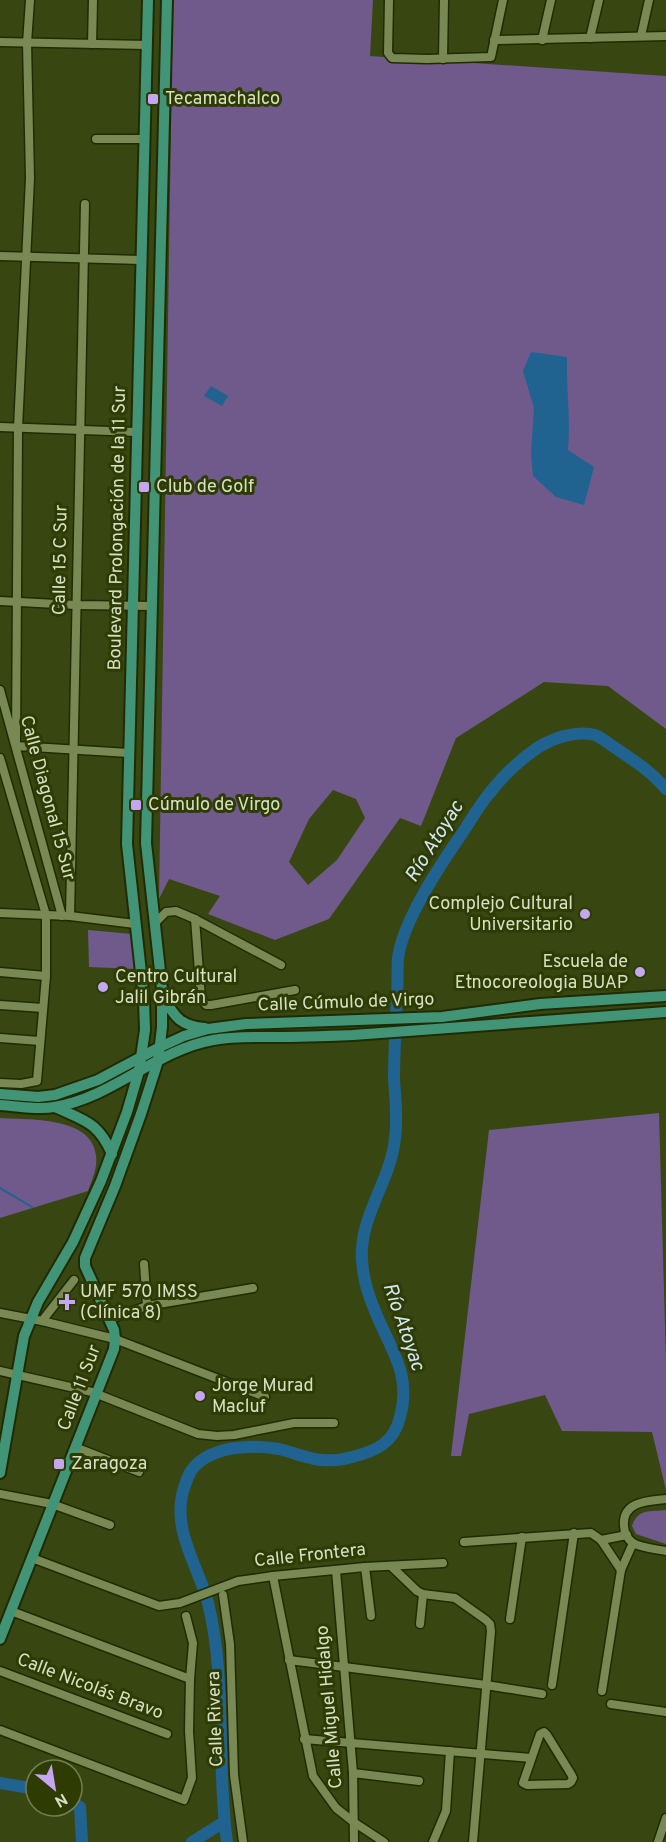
<svg xmlns="http://www.w3.org/2000/svg" width="666" height="1842" font-family="Overpass,sans-serif">
<rect width="100%" height="100%" fill="#384711"/>
<g fill="#6f5a8b" fill-rule="evenodd">
<path d="M173,0H373L370,56L666,76V729L608,686L544,682L456,738L421,826L400,818L329,919L275,940L208,914L220,896L169,879L159,899ZM333,790L356,799L365,818L337,860L308,885L289,862L309,819Z"/>
<polygon points="88,930 132,934 135,969 89,967"/>
<polygon points="659,1113 666,1362 666,1490 652,1432 562,1431 545,1395 469,1414 461,1456 451,1456 489,1130"/>
<path d="M0,1118C29,1120 91,1116 96,1155C98,1167 92,1180 88,1191L0,1218Z"/>
<path d="M666,1510V1544L636,1534L632,1526C638,1508 650,1512 666,1510Z"/>
</g>
<g fill="#206391">
<path d="M531,352L567,357C566,389 571,419 568,450L594,467L584,505L556,497L533,476L531,453L534,408L523,371Z"/>
<polygon points="211,386 228,396 222,406 204,396"/>
</g>
<g fill="none" stroke-linecap="round" stroke-linejoin="round">
<polyline stroke="#206391" stroke-width="2" points="0,1188 32,1207"/>
<g stroke="#206391" stroke-width="12">
<polyline points="0,1783 36,1789"/>
<polyline points="72,1802 80,1807 82,1842"/>
<polyline points="192,1842 224,1822"/>
<path d="M227,1842C216,1764 227,1678 208,1603C198,1566 174,1533 182,1495C185,1485 187,1475 194,1467C213,1446 252,1444 279,1449C293,1452 307,1459 322,1460C333,1461 342,1460 352,1457C376,1451 394,1443 400,1417C412,1374 390,1349 375,1311C368,1295 363,1277 362,1260C359,1216 391,1181 395,1138C398,1118 395,1098 394,1078C394,1051 396,1023 397,996C398,983 397,970 398,958C403,920 441,864 463,832C471,820 479,806 488,795C501,778 520,760 537,748C553,738 576,730 595,735C601,737 608,743 614,747C633,760 651,771 666,789"/>
</g>
<defs>
<g id="minor">
<polyline points="30,0 27,43 30,178 18,428 16,746 129,753"/>
<polyline points="389,0 388,53 392,58 427,59 491,57 503,0"/>
<polyline points="641,36 649,0"/>
<polyline points="590,38 599,0"/>
<polyline points="494,40 666,36"/>
<polyline points="542,40 551,0"/>
<polyline points="0,42 147,45"/>
<polyline points="92,44 93,0"/>
<polyline points="443,59 444,0"/>
<polyline points="96,139 144,139"/>
<polyline points="0,256 141,260"/>
<polyline points="0,427 137,432"/>
<polyline points="0,601 76,605 152,606"/>
<polyline points="0,690 62,916"/>
<polyline points="0,758 46,915 46,976 37,1081 21,1084 0,1083"/>
<polyline points="0,913 70,916 135,924"/>
<polyline points="70,916 85,204"/>
<polyline points="195,919 201,998 206,1005 211,1005 295,990"/>
<polyline points="155,923 166,912 176,911 195,919 281,965"/>
<polyline points="0,972 46,976"/>
<polyline points="0,1005 43,1008"/>
<polyline points="0,1038 40,1041"/>
<polyline points="144,1264 147,1306"/>
<polyline points="0,1313 42,1321 115,1339 265,1397"/>
<polyline points="110,1319 147,1306 253,1288"/>
<polyline points="42,1321 74,1280"/>
<polyline points="0,1371 92,1392 198,1434 217,1436 234,1435 294,1423 334,1423"/>
<polyline points="75,1447 139,1472"/>
<polyline points="0,1494 52,1504 110,1525"/>
<path d="M666,1499C648,1501 622,1501 624,1526C624,1532 628,1540 633,1543C642,1548 656,1549 666,1551"/>
<polyline points="601,1540 627,1535"/>
<polyline points="464,1542 591,1533 601,1540 621,1570"/>
<polyline points="32,1558 159,1606 180,1603 238,1581 273,1576 365,1567 443,1563"/>
<polyline points="391,1566 417,1591 423,1594 455,1598 486,1620 490,1624 491,1631 473,1842"/>
<polyline points="365,1567 371,1616"/>
<polyline points="336,1570 353,1773 354,1842"/>
<polyline points="273,1576 313,1776 336,1808 355,1823 384,1842"/>
<polyline points="223,1595 230,1644 234,1775 243,1842"/>
<polyline points="11,1611 190,1679"/>
<polyline points="510,1619 522,1537"/>
<polyline points="420,1624 423,1594"/>
<polyline points="289,1660 486,1685 542,1694"/>
<polyline points="0,1671 167,1734"/>
<polyline points="552,1685 574,1533"/>
<polyline points="602,1691 621,1570 633,1543"/>
<polyline points="611,1704 666,1712"/>
<polyline points="0,1730 184,1800 192,1778 189,1731 190,1679 193,1643 186,1616"/>
<polygon points="544,1732 547,1735 571,1774 573,1778 571,1782 568,1784 527,1785 523,1783 540,1734"/>
<polyline points="304,1739 531,1758"/>
<polyline points="353,1773 419,1781"/>
<polyline points="433,1842 446,1811 450,1751"/>
<polyline points="658,1842 666,1818"/>
</g>
<g id="major">
<path d="M163,997C175,1017 180,1026 205,1028"/>
<polyline points="0,1094 38,1097 55,1095 98,1080 160,1047 184,1036 208,1029 246,1024 442,1017 540,1004 666,996"/>
<path d="M0,1105C18,1106 37,1110 54,1107C112,1098 156,1050 213,1040C233,1036 255,1037 276,1037C302,1037 328,1036 353,1035C458,1028 562,1019 666,1012"/>
<path d="M55,1107C85,1121 98,1122 112,1154"/>
<polyline points="0,1473 24,1336 38,1302 73,1242 101,1181 127,1112 139,1071 145,1030 144,1000 127,844 148,0"/>
<polyline points="0,1639 114,1349 115,1339 114,1330 85,1266 85,1258 115,1186 141,1114 158,1061 162,1027 162,989 146,843 167,0"/>
</g>
</defs>
<use href="#minor" stroke="#212b03" stroke-width="11"/>
<use href="#major" stroke="#212b03" stroke-width="14"/>
<use href="#minor" stroke="#788954" stroke-width="8"/>
<use href="#major" stroke="#429476" stroke-width="10"/>
</g>
<g fill="#c5a6f0" stroke="#2e3c04" stroke-width="2">
<rect x="147" y="93" width="12" height="12" rx="3"/>
<rect x="138" y="481" width="12" height="12" rx="3"/>
<rect x="130" y="799" width="12" height="12" rx="3"/>
<circle cx="585" cy="914" r="6"/>
<circle cx="640" cy="972" r="6"/>
<circle cx="103" cy="987" r="6"/>
<path d="M64 1293h6v6h6v6h-6v6h-6v-6h-6v-6h6z"/>
<circle cx="200" cy="1396" r="6"/>
<rect x="53" y="1458" width="12" height="12" rx="3"/>
</g>
<g text-anchor="middle" dominant-baseline="central" stroke-width="6" stroke-linejoin="round" paint-order="stroke">
<g font-size="18" fill="#d6e0c4" stroke="#2e3c04" text-anchor="start">
<text x="165" y="99">Tecamachalco</text>
<text x="156" y="487">Club de Golf</text>
<text x="148" y="805">Cúmulo de Virgo</text>
<text x="573" y="904" text-anchor="end">Complejo Cultural<tspan x="573" dy="21">Universitario</tspan></text>
<text x="628" y="962" text-anchor="end">Escuela de<tspan x="628" dy="21">Etnocoreologia BUAP</tspan></text>
<text x="115" y="977">Centro Cultural<tspan x="115" dy="21">Jalil Gibrán</tspan></text>
<text x="80" y="1292">UMF 570 IMSS<tspan x="80" dy="21">(Clínica 8)</tspan></text>
<text x="212" y="1386">Jorge Murad<tspan x="212" dy="21">Macluf</tspan></text>
<text x="71" y="1464">Zaragoza</text>
</g>
<g font-size="18" fill="#d6e0c4" stroke="#2e3c04">
<text transform="translate(118 528) rotate(-89)">Boulevard Prolongación de la 11 Sur</text>
<text transform="translate(61 560) rotate(-89)">Calle 15 C Sur</text>
<text transform="translate(47 798) rotate(75)">Calle Diagonal 15 Sur</text>
<text transform="translate(346 1003) rotate(-2)">Calle Cúmulo de Virgo</text>
<text transform="translate(80 1388) rotate(-69)">Calle 11 Sur</text>
<text transform="translate(310 1556) rotate(-6)">Calle Frontera</text>
<text transform="translate(90 1687) rotate(21)">Calle Nicolás Bravo</text>
<text transform="translate(330 1707) rotate(-95)">Calle Miguel Hidalgo</text>
<text transform="translate(216 1719) rotate(-92)">Calle Rivera</text>
</g>
<g font-size="20" font-style="italic" fill="#d2e6f6" stroke="#2e3c04">
<text transform="translate(435 842) rotate(-58)">Río Atoyac</text>
<text transform="translate(403 1327) rotate(71)">Río Atoyac</text>
</g>
</g>
<g transform="translate(54 1788) rotate(150)"><circle r="28" fill="#2e3c04" stroke="#717e51" stroke-width="1.5"/>
<path d="M0-4.5L10 22L0 15L-10 22Z" fill="#c5a6f0"/>
<text y="-9" font-size="16" font-weight="bold" text-anchor="middle" fill="#d6e0c4">N</text>
</g>
</svg>
